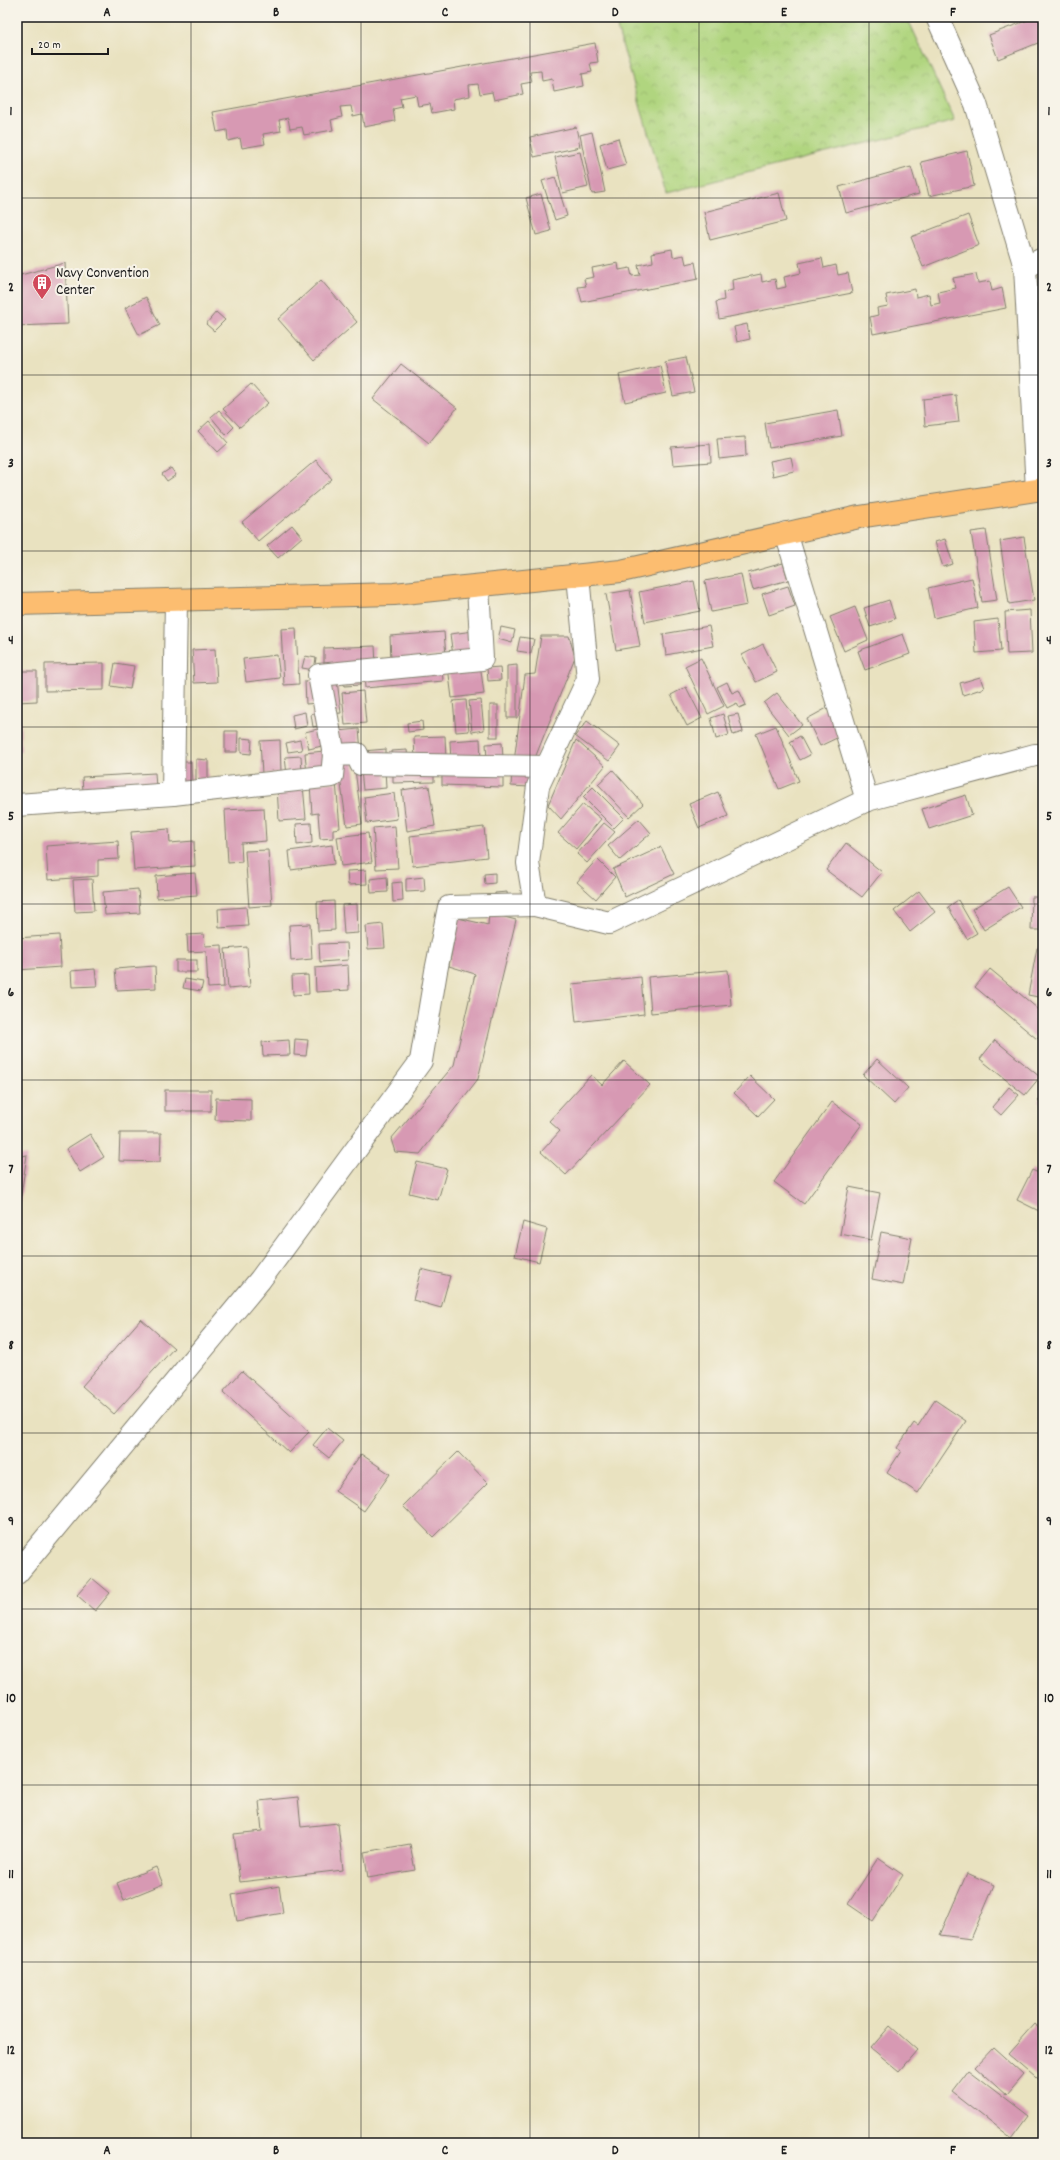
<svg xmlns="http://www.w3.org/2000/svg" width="1060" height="2160" font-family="Dekko,sans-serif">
<defs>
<pattern id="park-crowns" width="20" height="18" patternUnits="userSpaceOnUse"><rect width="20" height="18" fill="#b0d57f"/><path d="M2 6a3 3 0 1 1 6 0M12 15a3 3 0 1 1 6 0" fill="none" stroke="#97b66d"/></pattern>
</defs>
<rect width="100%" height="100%" fill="#f7f3e8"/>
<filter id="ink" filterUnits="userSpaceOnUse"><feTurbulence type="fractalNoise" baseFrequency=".025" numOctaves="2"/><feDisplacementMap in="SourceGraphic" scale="8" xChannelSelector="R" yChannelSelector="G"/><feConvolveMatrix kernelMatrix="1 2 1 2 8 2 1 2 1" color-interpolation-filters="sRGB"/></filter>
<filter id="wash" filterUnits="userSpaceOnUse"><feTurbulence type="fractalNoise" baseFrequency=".012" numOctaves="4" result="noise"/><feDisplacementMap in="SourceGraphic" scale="16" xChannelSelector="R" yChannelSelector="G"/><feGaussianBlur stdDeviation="0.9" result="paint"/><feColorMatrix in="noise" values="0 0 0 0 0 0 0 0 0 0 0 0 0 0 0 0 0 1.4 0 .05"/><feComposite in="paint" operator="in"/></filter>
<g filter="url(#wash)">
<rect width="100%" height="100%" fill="#e9e2c0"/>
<polygon fill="url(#park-crowns)" stroke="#66784e" points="614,17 907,17 955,121 666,193"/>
<g id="blocks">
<g fill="#d799b3">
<polygon points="997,17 1012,17 1005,24"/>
<polygon points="1036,17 1043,17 1043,41 998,59 989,35"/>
<polygon points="595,43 598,62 590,63 592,72 582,74 584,86 554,92 552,79 542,81 541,71 530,72 532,82 521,84 523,94 494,100 492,92 480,94 478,84 469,85 470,96 453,99 454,109 432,113 430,104 418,106 416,95 400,98 402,107 393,109 395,121 364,127 362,114 353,116 351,106 340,107 342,117 331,120 333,130 304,135 302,127 290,129 288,118 279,120 281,131 263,134 265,144 242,148 240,138 228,141 227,130 217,132 213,112"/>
<polygon points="576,127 580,147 534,157 530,137"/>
<polygon points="592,132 605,192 592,194 580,135"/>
<polygon points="618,138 626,165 607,170 600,144"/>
<polygon points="967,151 974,186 929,196 921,162"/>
<polygon points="580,152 588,187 563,193 555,157"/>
<polygon points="911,167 919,194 846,213 839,187"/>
<polygon points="555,177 567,216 555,220 542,181"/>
<polygon points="779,193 786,221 710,240 704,212"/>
<polygon points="541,194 551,231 536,235 526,198"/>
<polygon points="968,215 979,245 923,267 911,237"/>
<polygon points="672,249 673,257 684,255 686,264 695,262 698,279 582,302 578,287 586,286 584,279 594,277 592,268 618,263 619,270 630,268 632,276 640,275 638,265 653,262 652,253"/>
<polygon points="822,258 824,268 836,265 838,275 848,273 852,293 719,319 716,302 724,300 723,292 733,290 732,280 761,274 762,282 775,279 777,289 786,287 784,277 801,273 799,263"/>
<polygon points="65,263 68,324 17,326 17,276"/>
<polygon points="976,274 978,283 990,281 992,291 1002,288 1006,308 873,334 870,317 878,315 877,308 888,306 886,295 915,289 916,297 929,294 931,305 940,303 938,292 956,288 953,278"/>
<polygon points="321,280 357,322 314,360 278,319"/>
<polygon points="146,297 160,325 139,335 125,308"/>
<polygon points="216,312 225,320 214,331 206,324"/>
<polygon points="747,324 750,339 737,342 734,327"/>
<polygon points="686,357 694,392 673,396 665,361"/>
<polygon points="401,364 457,408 429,443 373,399"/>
<polygon points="660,365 666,393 625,402 619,375"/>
<polygon points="251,384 268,403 240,427 223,409"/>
<polygon points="956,395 959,422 925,426 923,399"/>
<polygon points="219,410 234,427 226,435 211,417"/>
<polygon points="838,410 842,436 769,448 765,423"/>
<polygon points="209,421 228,443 218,452 198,431"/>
<polygon points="745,437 746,456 719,459 717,439"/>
<polygon points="710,444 711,462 673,465 671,447"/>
<polygon points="791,457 794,471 773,476 770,461"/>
<polygon points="316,460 332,479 258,541 242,522"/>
<polygon points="171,468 176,475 167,481 162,474"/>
<polygon points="292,525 302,537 278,558 267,546"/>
<polygon points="986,530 997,600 982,602 971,532"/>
<polygon points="1024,537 1034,600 1009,604 1000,541"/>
<polygon points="945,539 953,564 943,567 935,542"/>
<polygon points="783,563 788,580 753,590 748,573"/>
<polygon points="741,574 747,605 711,612 705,581"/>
<polygon points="972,578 978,608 934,618 928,588"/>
<polygon points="694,581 700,611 645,622 639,592"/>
<polygon points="788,586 795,606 769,615 762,594"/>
<polygon points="630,590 640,646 616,650 606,594"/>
<polygon points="889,600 895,619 870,627 864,608"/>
<polygon points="855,607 868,640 844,651 830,617"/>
<polygon points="1030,610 1032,653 1007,654 1005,612"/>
<polygon points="998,619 1001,651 976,653 974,622"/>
<polygon points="709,626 713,646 666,655 663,634"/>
<polygon points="501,627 515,630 512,643 498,639"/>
<polygon points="296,628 299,684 284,685 281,629"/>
<polygon points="474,631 477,652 453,656 450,634"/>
<polygon points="444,632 446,656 391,660 390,636"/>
<polygon points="903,634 910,654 865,670 858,651"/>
<polygon points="541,636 569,636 575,657 533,763 514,762 525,675 535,674"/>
<polygon points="520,637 534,639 531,653 517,651"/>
<polygon points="763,644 777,672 756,682 742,655"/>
<polygon points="375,646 376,665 324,667 324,648"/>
<polygon points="215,649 217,682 194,683 192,650"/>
<polygon points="277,655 280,678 246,682 243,659"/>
<polygon points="305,656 316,658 314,670 302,668"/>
<polygon points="701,658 724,706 708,714 685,666"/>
<polygon points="104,663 104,690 45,691 45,664"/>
<polygon points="115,663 134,666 130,689 111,686"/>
<polygon points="480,663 484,694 452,698 448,667"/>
<polygon points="517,665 517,718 507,718 507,666"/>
<polygon points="442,667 443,681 365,688 364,674"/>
<polygon points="500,667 501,680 488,681 487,668"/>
<polygon points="17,671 37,671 37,701 17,702"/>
<polygon points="359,675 360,685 344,686 343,676"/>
<polygon points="980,677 984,688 963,695 960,683"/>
<polygon points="316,680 317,703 306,704 305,681"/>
<polygon points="337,680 341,713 329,714 326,681"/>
<polygon points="727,682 732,693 739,690 746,705 739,708 737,703 727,708 717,687"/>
<polygon points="686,687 702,718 687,726 671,695"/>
<polygon points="363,691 366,723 345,725 342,693"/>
<polygon points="777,693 802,725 789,735 764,703"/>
<polygon points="466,700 469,731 456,732 453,701"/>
<polygon points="481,700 484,730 472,732 469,701"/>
<rect x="490" y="705" width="8" height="32"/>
<polygon points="827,708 841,736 820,746 807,719"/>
<polygon points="17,711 20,711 21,752 17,752"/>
<polygon points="319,711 322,725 313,727 311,714"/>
<polygon points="305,712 307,726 294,729 292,715"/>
<polygon points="723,714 729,735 716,739 711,718"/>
<polygon points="738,714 743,732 733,735 728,716"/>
<polygon points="422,721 423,730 408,732 407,723"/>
<polygon points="587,721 620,746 609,761 575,736"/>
<polygon points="776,726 799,781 779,789 756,734"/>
<polygon points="322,728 326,745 309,749 305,732"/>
<polygon points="359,729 361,751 339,754 337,731"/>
<polygon points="225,731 238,731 237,752 225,752"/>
<polygon points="445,736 446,760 415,761 414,737"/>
<polygon points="800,736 810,755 800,760 790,742"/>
<polygon points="241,738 252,739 251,754 241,753"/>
<polygon points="480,739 481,761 451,763 450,741"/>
<polygon points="280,740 281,773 262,774 260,741"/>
<polygon points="300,740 302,750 288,752 286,743"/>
<polygon points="576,740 605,766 561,819 548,805"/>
<polygon points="502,743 503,758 487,759 486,744"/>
<polygon points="386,749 386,760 364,762 363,751"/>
<polygon points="407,750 408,761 392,762 391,751"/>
<polygon points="324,751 326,772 307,775 305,753"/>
<polygon points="301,756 302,773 287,775 285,757"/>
<polygon points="196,759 208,760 208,784 196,784"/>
<polygon points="177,762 191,762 192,788 177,789"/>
<polygon points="354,762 362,824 347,826 338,764"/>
<polygon points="385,768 386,788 363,790 361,770"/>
<polygon points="512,769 530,770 529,787 511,786"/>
<polygon points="442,770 503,771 503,787 442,785"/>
<polygon points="613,770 643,804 629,817 598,784"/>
<polygon points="434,771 434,782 393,783 393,772"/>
<polygon points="155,773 156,788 83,791 82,777"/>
<polygon points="336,782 340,828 333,829 333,838 320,839 318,813 312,814 310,784"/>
<polygon points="303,785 306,819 279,821 277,787"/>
<polygon points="429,786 435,826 407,831 402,790"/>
<polygon points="593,787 624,818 614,828 583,797"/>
<polygon points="718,792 728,816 699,828 689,804"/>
<polygon points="394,793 397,819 367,823 364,797"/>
<polygon points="966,795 972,815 929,829 922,809"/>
<polygon points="583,804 601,819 576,849 558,833"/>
<polygon points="264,808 266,841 241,843 242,862 228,863 225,810"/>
<polygon points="639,819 651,833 620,860 608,846"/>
<polygon points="311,823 312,843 297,845 296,824"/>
<polygon points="604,823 615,832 587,863 577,854"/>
<polygon points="395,826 398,868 376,869 373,828"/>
<polygon points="484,827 487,857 413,866 410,836"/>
<polygon points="169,829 170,843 194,841 195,866 134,870 131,832"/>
<polygon points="368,833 372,862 341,866 337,837"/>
<polygon points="118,841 119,859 98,860 98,876 48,880 46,846"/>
<polygon points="846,843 882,872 862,897 826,870"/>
<polygon points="332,845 334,864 291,870 289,851"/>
<polygon points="661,847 674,874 625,897 613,869"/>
<polygon points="268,850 272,905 249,907 245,851"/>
<polygon points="597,859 615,877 596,899 577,882"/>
<polygon points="366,870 367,884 348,885 347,871"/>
<polygon points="195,873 197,895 157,898 156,876"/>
<polygon points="495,873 495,883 485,884 484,874"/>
<polygon points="387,877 388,892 371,893 370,879"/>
<polygon points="424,877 425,891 406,892 406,879"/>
<polygon points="92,879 94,911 75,912 73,880"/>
<polygon points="402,882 403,901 393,902 392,883"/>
<polygon points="1008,887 1021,907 984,930 972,909"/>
<polygon points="138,889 140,913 105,915 103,892"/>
<polygon points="919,891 935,912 910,932 894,911"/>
<polygon points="507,892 508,903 495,903 495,893"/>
<polygon points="1032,897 1043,897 1043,930 1031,930"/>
<polygon points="958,900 977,933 967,939 948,907"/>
<polygon points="334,901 335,930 318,931 317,902"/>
<polygon points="357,904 358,933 344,934 342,905"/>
<polygon points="246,907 248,926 219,928 218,909"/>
<polygon points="489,913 516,920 478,1079 420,1154 395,1152 391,1139 454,1065 475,974 449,966 458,918 488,925"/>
<polygon points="310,924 312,959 291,961 289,925"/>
<polygon points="383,924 385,948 368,949 366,926"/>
<polygon points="204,934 205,946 222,945 224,987 208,988 206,951 188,952 187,935"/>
<polygon points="59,935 61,967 17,970 17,938"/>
<polygon points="347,943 348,960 320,962 319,944"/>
<polygon points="247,947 250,987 228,989 225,949"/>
<polygon points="1037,948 1043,949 1043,998 1028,995"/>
<rect x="176" y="960" width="21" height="12"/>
<polygon points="348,965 349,990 316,992 315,968"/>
<polygon points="155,966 156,988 117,990 115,969"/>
<polygon points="95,969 97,986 72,987 71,971"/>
<polygon points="990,969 1043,1013 1043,1032 1037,1039 975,987"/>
<polygon points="728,970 731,1005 651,1013 648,977"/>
<polygon points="308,975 309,994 293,995 292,976"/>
<polygon points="641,977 644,1014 576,1022 572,984"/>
<polygon points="185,979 203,982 201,991 183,988"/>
<polygon points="295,1039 308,1040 306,1056 294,1055"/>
<polygon points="289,1040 290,1055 263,1056 262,1042"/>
<polygon points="995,1040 1040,1077 1025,1095 980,1059"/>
<polygon points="877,1059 908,1088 894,1104 863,1075"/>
<polygon points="624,1061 650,1085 566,1175 541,1152 560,1131 549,1121 591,1075 602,1085"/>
<polygon points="750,1076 774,1099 758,1116 734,1093"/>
<polygon points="1009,1087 1019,1095 1001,1115 992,1107"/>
<rect x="165" y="1090" width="46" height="21"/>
<polygon points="1043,1096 1043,1106 1038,1101"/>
<polygon points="216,1098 251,1099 251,1121 215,1120"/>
<polygon points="832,1102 862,1124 804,1204 774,1182"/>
<polygon points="120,1133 161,1133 160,1162 119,1161"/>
<polygon points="90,1134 104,1157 80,1172 66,1149"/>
<polygon points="27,1155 18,1215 17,1215 17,1157"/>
<polygon points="417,1162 447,1169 438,1200 409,1193"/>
<polygon points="1032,1170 1043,1175 1043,1213 1017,1200"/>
<polygon points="849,1187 880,1193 871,1240 840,1234"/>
<polygon points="523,1222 547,1229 539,1262 515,1256"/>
<polygon points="881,1232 912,1238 903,1285 872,1279"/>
<polygon points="421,1269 450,1276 441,1308 413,1300"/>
<polygon points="141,1319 174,1348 114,1414 82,1386"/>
<polygon points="242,1371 309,1432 289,1453 223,1392"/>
<polygon points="935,1400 966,1421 918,1493 887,1473 901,1451 897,1448 914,1423 918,1426"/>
<polygon points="327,1428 343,1441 329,1458 313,1445"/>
<polygon points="458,1452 488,1483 433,1537 403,1506"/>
<polygon points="361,1454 390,1474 364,1511 335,1491"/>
<polygon points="92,1578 110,1593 95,1611 77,1595"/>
<polygon points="298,1797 301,1827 338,1823 343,1870 240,1882 234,1834 262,1831 259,1801"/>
<polygon points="410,1844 415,1870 368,1878 364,1852"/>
<polygon points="878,1858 903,1875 873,1921 848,1904"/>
<polygon points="156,1867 163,1884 124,1900 117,1883"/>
<polygon points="967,1873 994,1885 971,1939 940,1935"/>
<polygon points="279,1886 283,1913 237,1921 232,1895"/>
<polygon points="1034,2024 1043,2032 1043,2083 1008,2053"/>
<polygon points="890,2026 917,2050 899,2071 871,2048"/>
<polygon points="993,2047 1024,2075 1007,2095 975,2066"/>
<polygon points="969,2070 1029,2116 1012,2139 952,2092"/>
</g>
</g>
</g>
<g filter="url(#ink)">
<use href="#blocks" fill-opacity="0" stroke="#827f6e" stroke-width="1"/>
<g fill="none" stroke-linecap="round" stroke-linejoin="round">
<defs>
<g id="minor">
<polyline points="937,17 976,104 1025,267 1043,259"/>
<polyline points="1025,267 1037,490"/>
<polyline points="786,533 867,800"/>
<polyline points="334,755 319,675 482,659 478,586"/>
<polyline points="173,794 332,776 334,755 357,754 361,764 546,767"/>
<polyline points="17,805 173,794 176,600"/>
<polyline points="535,905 609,923 867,800 1035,755 1043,755"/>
<polyline points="17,1573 260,1280 421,1061 436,971 449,907 535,905 528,863 538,786 588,679 578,576"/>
</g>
<polyline id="major" points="17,604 394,594 621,571 859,517 1043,489"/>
</defs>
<use href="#minor" stroke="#827f6e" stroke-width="24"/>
<use href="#major" stroke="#827f6e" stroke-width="24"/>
<use href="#minor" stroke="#fff" stroke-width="22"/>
<use href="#major" stroke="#fcbd6f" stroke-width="22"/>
</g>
</g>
<path fill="none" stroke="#1c1c1c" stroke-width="1" stroke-opacity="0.55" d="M191,17V2143M361,17V2143M530,17V2143M699,17V2143M869,17V2143M17,198H1043M17,375H1043M17,551H1043M17,727H1043M17,904H1043M17,1080H1043M17,1256H1043M17,1433H1043M17,1609H1043M17,1785H1043M17,1962H1043"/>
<defs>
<symbol id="building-pin" viewBox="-11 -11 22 30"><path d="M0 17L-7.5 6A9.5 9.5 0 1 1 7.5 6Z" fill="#d1495b" stroke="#f7f3e8"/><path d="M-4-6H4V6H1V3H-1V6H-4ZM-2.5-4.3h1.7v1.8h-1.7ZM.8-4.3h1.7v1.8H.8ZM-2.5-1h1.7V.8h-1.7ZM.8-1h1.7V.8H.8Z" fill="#fff"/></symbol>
</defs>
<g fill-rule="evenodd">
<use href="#building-pin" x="31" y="272" width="22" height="30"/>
</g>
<g text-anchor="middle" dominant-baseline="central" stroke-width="4" stroke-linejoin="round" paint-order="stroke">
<g font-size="15" fill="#1c1c1c" stroke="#f7f3e8" text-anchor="start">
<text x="56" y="274">Navy Convention<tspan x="56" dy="17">Center</tspan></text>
</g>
</g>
<rect width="1060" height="2160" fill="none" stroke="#f7f3e8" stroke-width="44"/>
<path d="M32 48v6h76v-6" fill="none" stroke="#1c1c1c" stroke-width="2"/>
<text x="38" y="48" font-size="12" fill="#1c1c1c" stroke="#f7f3e8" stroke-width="3" paint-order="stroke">20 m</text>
<rect x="22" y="22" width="1016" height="2116" fill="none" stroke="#1c1c1c" stroke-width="1.5"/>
<g font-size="13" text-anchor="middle" font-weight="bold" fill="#1c1c1c">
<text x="107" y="16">A</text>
<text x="276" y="16">B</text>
<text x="445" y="16">C</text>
<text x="615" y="16">D</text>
<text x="784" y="16">E</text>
<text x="953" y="16">F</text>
<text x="11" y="115">1</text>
<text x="1049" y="115">1</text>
<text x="11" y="291">2</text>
<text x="1049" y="291">2</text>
<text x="11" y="467">3</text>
<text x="1049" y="467">3</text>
<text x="11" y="644">4</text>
<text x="1049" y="644">4</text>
<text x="11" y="820">5</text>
<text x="1049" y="820">5</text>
<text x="11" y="996">6</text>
<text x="1049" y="996">6</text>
<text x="11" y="1173">7</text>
<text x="1049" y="1173">7</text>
<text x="11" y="1349">8</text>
<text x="1049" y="1349">8</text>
<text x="11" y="1525">9</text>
<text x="1049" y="1525">9</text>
<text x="11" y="1702">10</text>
<text x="1049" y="1702">10</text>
<text x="11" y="1878">11</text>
<text x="1049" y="1878">11</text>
<text x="11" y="2054">12</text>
<text x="1049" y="2054">12</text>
<text x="107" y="2154">A</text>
<text x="276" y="2154">B</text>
<text x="445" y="2154">C</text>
<text x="615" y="2154">D</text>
<text x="784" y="2154">E</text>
<text x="953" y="2154">F</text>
</g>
</svg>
